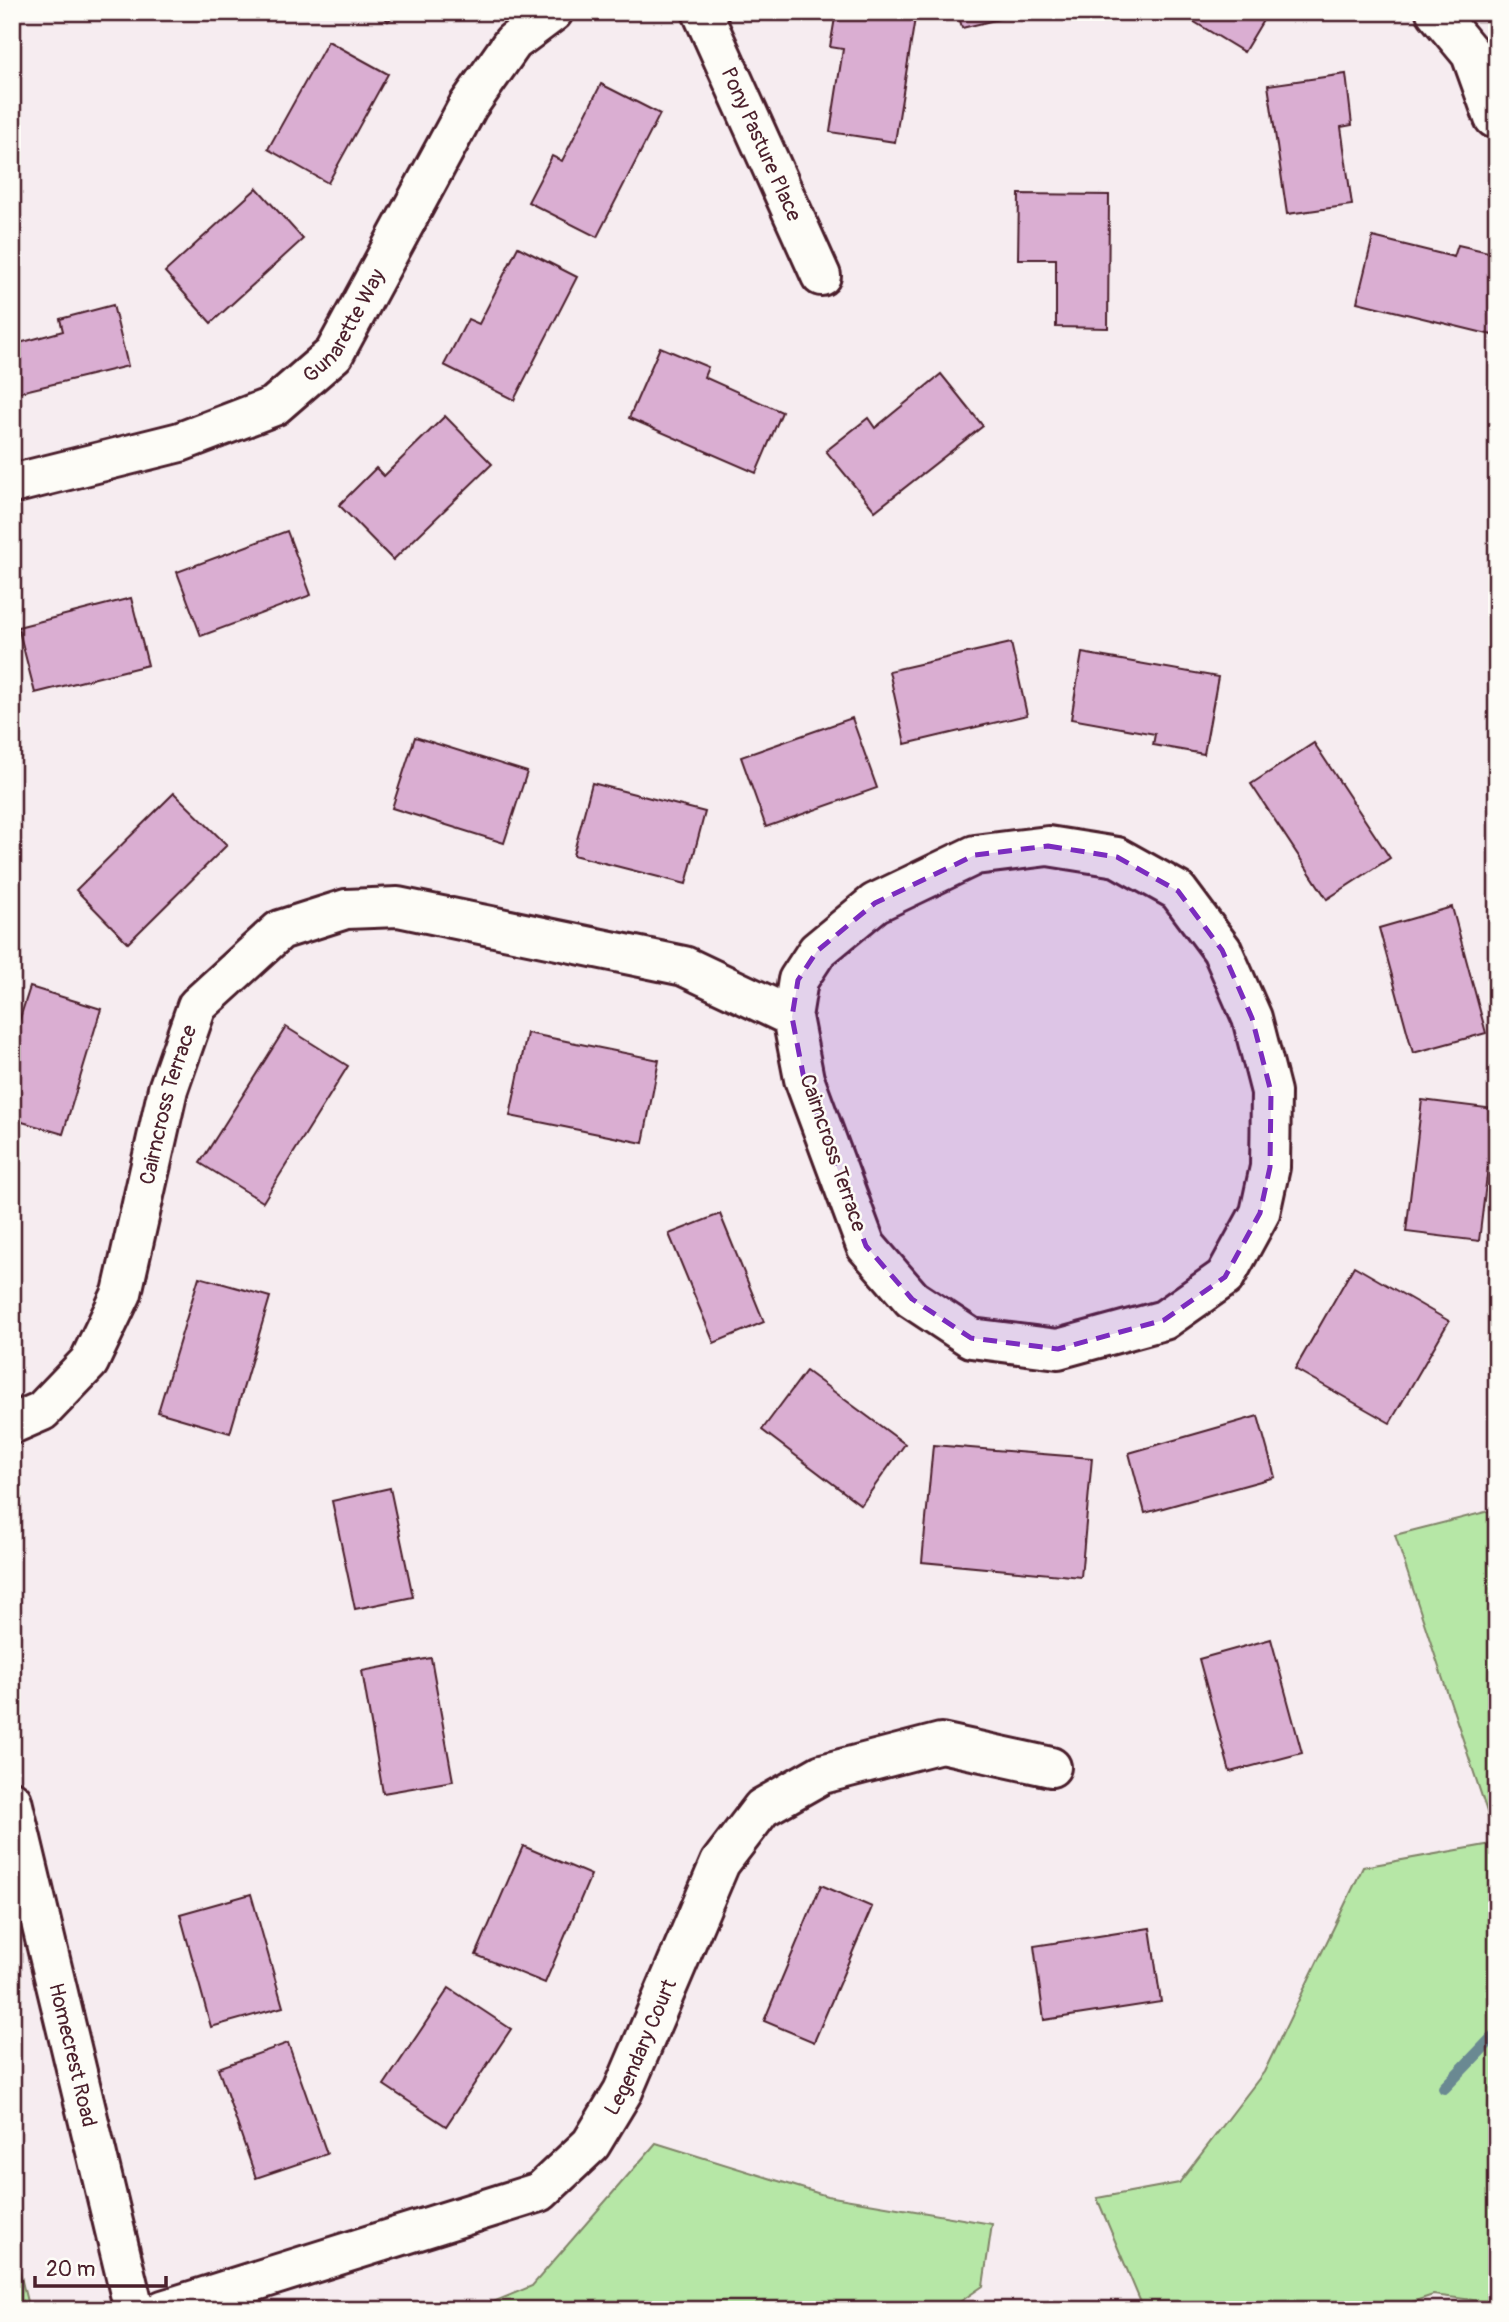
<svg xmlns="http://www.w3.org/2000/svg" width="1509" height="2322" font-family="Pangolin,sans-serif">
<rect width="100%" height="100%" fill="#f6ecf0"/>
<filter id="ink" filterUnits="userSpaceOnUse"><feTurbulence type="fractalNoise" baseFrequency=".0143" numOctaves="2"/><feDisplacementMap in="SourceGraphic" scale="14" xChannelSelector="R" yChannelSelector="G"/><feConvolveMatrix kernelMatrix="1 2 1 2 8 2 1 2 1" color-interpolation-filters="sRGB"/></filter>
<g filter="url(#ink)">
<g fill="#b6e7a6" stroke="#808368" stroke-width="2">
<polygon points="1497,1509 1497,1842 1395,1535"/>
<polygon points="1497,1843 1497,2303 1433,2295 1388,2310 1144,2310 1097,2198 1179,2183 1264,2072 1363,1867"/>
<polygon points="656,2143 827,2196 992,2224 983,2286 948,2310 474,2310 532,2286"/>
<polygon points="12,2240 29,2310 12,2310"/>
</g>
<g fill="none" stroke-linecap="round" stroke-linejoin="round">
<polyline stroke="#6a8992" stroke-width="12" points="1444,2088 1497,2033"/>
</g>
<g fill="#daaed2" stroke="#4a1f2b" stroke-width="2">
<polygon points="380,12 398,12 388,21"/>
<polygon points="836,12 916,12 895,142 830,132 843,49 830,47"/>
<polygon points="958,12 1028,12 962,28"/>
<polygon points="1178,12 1268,12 1244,52"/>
<polygon points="328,41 388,74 328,183 268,149"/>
<polygon points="1346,74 1352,125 1341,127 1352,205 1287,214 1268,85"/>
<polygon points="601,84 660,114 597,237 528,202 552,156 562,161"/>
<polygon points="257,188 303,239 211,323 165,272"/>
<polygon points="1019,194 1109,195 1108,328 1056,327 1056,259 1018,259"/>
<polygon points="1373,237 1454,257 1458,245 1497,254 1497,315 1492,335 1357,302"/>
<polygon points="518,247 577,277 514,400 444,365 468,319 479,324"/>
<polygon points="113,305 128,366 12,394 12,345 63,331 60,319"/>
<polygon points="660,347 708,367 704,377 782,412 756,473 629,418"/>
<polygon points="941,374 983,426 875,511 826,451 868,418 875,428"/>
<polygon points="445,416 492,464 393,560 339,505 376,468 384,476"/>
<polygon points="287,531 311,595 201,636 177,572"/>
<polygon points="131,598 148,665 35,693 18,627"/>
<polygon points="1011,643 1027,715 905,744 889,671"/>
<polygon points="1082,653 1218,677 1204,754 1153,745 1155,734 1071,719"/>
<polygon points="852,718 877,788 766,827 741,757"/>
<polygon points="415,737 527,772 504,843 392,808"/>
<polygon points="1314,743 1390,858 1327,899 1251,784"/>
<polygon points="592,783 705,812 686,884 573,855"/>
<polygon points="174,793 227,845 128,943 76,890"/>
<polygon points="1452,907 1486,1033 1413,1053 1379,928"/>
<polygon points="30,987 101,1009 63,1134 12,1119 12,1043"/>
<polygon points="286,1027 348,1066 263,1202 200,1163"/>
<polygon points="527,1033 659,1060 643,1143 510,1116"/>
<polygon points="1422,1100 1495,1109 1479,1241 1406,1232"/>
<polygon points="720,1214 764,1322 714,1343 669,1234"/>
<polygon points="1354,1266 1449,1321 1390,1423 1295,1369"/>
<polygon points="199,1277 270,1297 230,1433 158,1412"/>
<polygon points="806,1371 905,1444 861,1505 762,1430"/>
<polygon points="1258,1416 1275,1477 1145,1513 1129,1453"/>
<polygon points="933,1445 1092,1458 1081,1577 922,1562"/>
<polygon points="390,1488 413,1597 355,1609 332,1501"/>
<polygon points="1271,1639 1302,1753 1230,1772 1199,1659"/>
<polygon points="431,1658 453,1781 383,1793 362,1671"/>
<polygon points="523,1846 591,1875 545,1983 476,1955"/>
<polygon points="821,1885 872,1907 814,2042 764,2021"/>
<polygon points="251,1894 283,2007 211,2027 180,1914"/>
<polygon points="1150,1928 1161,2002 1044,2020 1034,1946"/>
<polygon points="449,1988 511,2029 446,2126 384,2085"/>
<polygon points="288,2043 327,2154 256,2178 218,2068"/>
</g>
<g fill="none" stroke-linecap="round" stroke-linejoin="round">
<defs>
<g id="street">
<path id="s1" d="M702,12L821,276"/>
<polyline points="1436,12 1471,54 1494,118"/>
<path id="s2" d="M12,484L180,442L274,406L334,354L468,106L513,42L553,12"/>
<polygon points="1048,846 1117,857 1178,891 1222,950 1252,1018 1271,1092 1270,1167 1260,1213 1225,1277 1164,1320 1058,1349 971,1338 912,1299 866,1246 804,1079 792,1017 798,980 817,951 875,903 975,855"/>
<path id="s3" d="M12,1424L42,1411L89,1362L122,1293L168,1089L197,1006L280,930L346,909L398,907L684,966L792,1017"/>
<path id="s4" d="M163,2310L540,2192L591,2144L623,2091L720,1863L762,1808L822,1774L941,1743L1051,1767"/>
</g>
<g id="secondary">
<path id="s5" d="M12,1801L134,2310"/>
</g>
</defs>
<use href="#street" stroke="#4a1f2b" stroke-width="44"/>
<use href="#secondary" stroke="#4a1f2b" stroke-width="44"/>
<use href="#street" stroke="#fdfcf7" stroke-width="38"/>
<use href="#secondary" stroke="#fdfcf7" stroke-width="38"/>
</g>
</g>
<path fill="#7b2cbf" fill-opacity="0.2" stroke="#7b2cbf" stroke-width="5" stroke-dasharray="14 9" stroke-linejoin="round" d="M1048,846L1117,857L1178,891L1222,950L1252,1018L1271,1092L1270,1167L1260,1213L1225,1277L1164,1320L1058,1349L971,1338L912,1299L866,1246L804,1079L792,1017L798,980L817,951L875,903L975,855Z"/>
<g text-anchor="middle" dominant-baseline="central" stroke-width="5" stroke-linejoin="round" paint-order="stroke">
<g font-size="21" fill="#4a1f2b" stroke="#fdfcf7">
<text stroke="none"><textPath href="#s1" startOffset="145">Pony Pasture Place</textPath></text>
<text stroke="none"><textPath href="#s2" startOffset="382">Gunarette Way</textPath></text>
<text stroke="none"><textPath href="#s3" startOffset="371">Cairncross Terrace</textPath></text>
<text transform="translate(833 1153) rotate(71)">Cairncross Terrace</text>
<text stroke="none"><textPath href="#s4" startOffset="574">Legendary Court</textPath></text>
<text stroke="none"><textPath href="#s5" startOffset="261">Homecrest Road</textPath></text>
</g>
</g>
<rect width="1509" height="2322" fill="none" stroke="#fdfcf7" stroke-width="42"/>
<rect x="21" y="21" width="1467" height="2280" fill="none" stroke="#4a1f2b" stroke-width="2.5" filter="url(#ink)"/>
<path d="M35 2276v10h131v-10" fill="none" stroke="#4a1f2b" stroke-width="3.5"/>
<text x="46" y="2276" font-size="21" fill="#4a1f2b" stroke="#fdfcf7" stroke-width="5" paint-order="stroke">20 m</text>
</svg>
